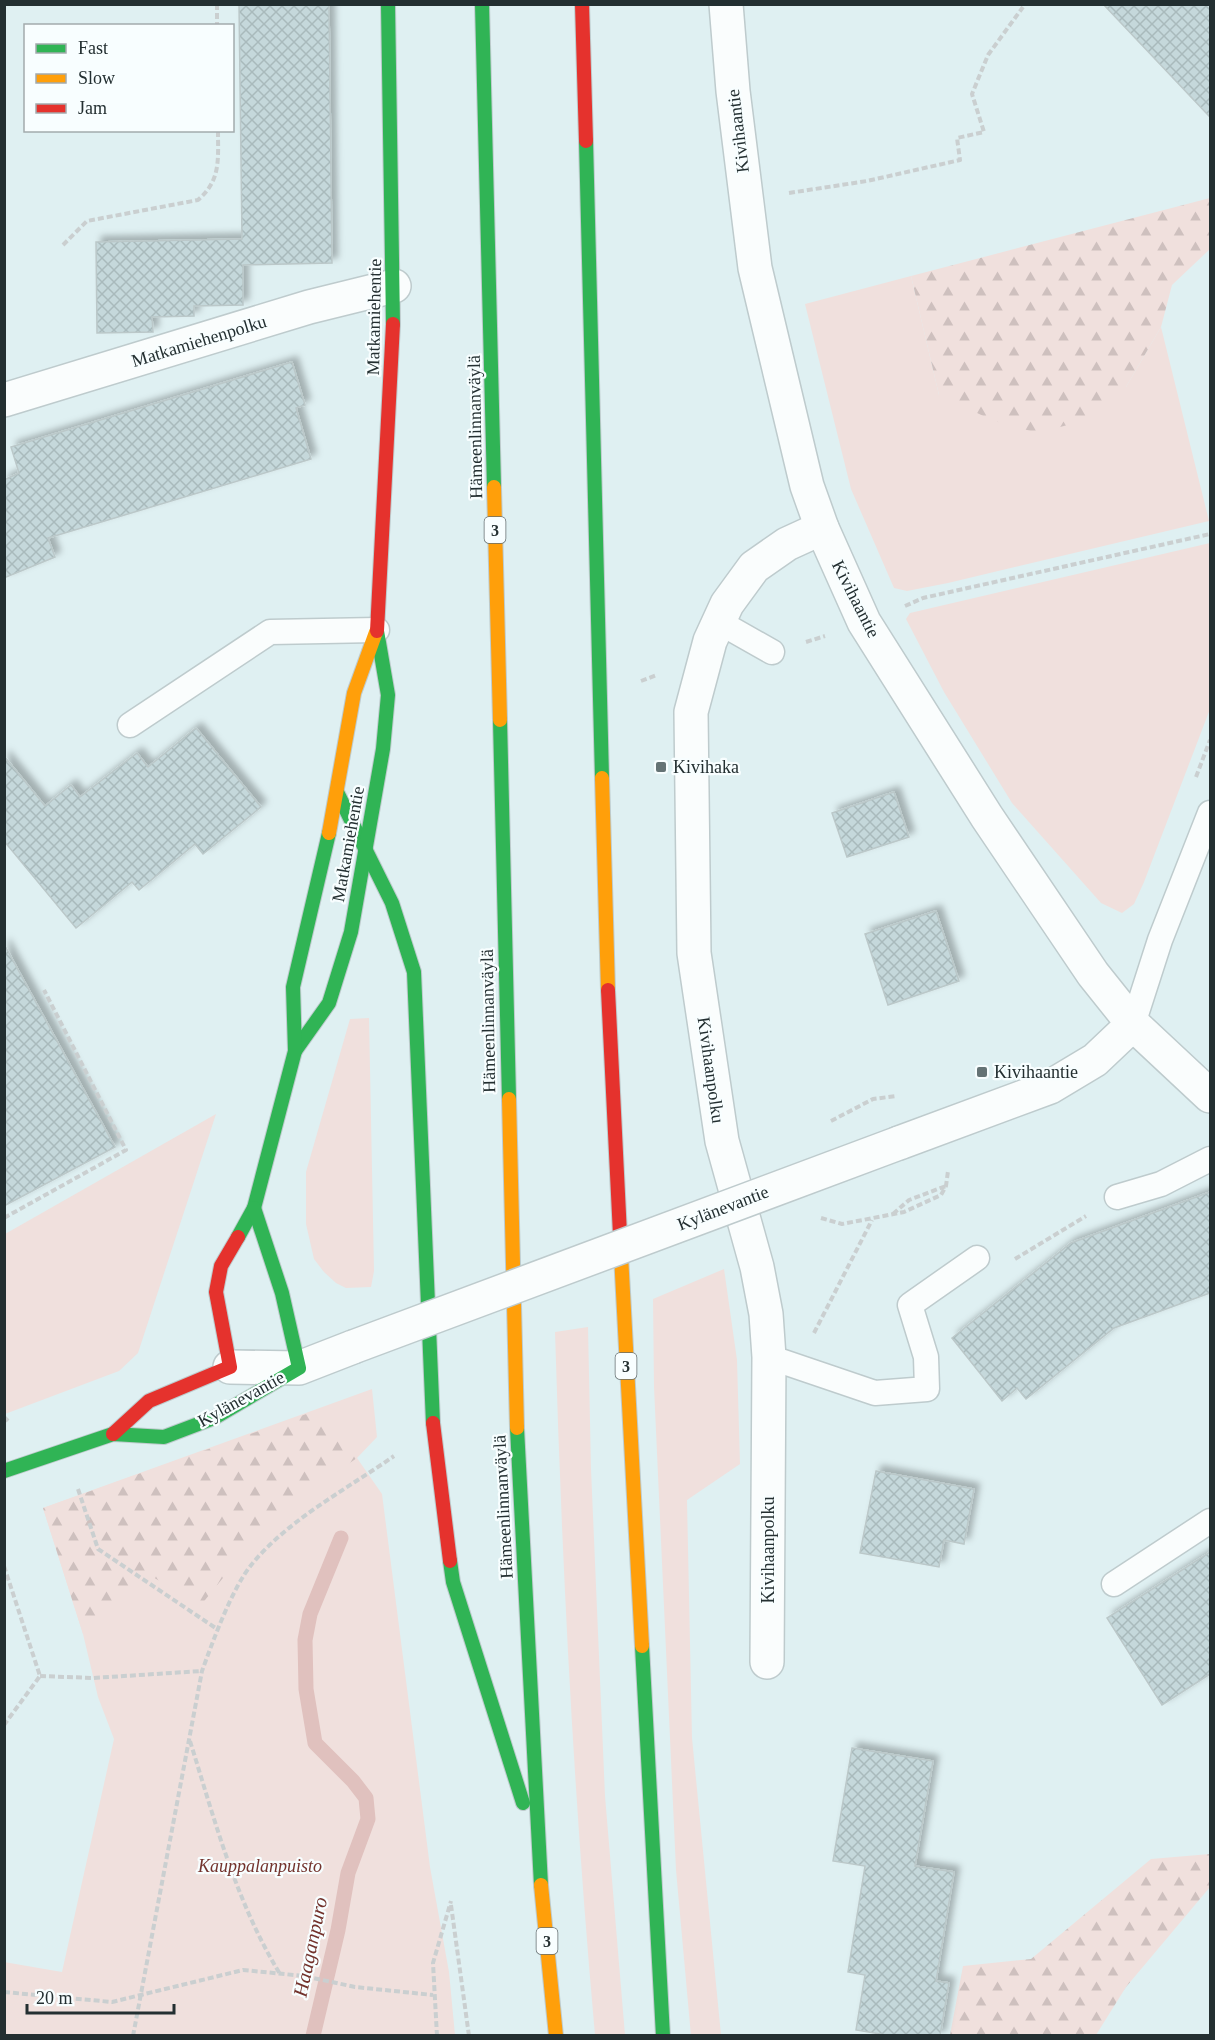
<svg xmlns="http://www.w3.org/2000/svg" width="1215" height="2040" font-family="'Times New Roman',serif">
<defs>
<pattern id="forest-firs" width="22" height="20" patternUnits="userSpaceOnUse" patternTransform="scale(1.5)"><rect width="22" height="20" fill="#f0e0dd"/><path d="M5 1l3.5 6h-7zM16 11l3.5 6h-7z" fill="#cec0be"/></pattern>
<pattern id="building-cross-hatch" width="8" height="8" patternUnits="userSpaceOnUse" patternTransform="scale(1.5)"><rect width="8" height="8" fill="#c5d8db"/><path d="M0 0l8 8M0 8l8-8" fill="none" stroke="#a9babc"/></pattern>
<filter id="shadow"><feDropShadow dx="5.5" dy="-5.5" stdDeviation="3" flood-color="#0004"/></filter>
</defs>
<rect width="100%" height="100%" fill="#dff0f2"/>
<g fill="#f0e0dd">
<polygon points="911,276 939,395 1126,387 1161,327 1209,521 948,583 907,591 894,588 851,489 805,304"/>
<polygon points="1210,543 1210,709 1144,882 1134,904 1122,913 1101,903 1012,803 944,692 906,619 910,613"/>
<polygon points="369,1018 374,1271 371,1287 346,1288 336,1283 324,1272 314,1259 306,1224 306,1172 350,1019"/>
<polygon points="216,1114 138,1353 119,1371 5,1414 5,1234"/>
<polygon points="724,1269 737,1360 740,1464 687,1500 692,1738 721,2035 691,2036 676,1870 654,1387 653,1299"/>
<path d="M588,1327L591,1469L605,1796L625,2035H595C574,1801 562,1567 555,1332Z"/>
<polygon points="372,1389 377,1437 357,1458 382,1494 430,1867 449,1972 455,2035 5,2035 4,1962 62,1972 114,1739 98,1697 83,1634 43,1508"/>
</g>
<g fill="url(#forest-firs)">
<polygon points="1210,198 1210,249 1172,285 1161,327 1126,387 1097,417 1038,433 994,421 939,395 911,276"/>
<polygon points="323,1408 357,1458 275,1514 201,1605 151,1576 83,1634 43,1508"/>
<polygon points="1210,1854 1210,1887 1126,1987 1096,2035 950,2035 963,1966 1031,1959 1151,1859"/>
</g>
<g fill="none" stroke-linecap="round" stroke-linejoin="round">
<polyline stroke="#e0c1be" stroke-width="15" points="313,2036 338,1930 348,1873 368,1819 366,1798 353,1781 315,1743 306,1689 305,1640 310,1614 341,1538"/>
</g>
<g fill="url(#building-cross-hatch)" stroke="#bbc8c9" stroke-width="1.5" filter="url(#shadow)">
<polygon points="239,4 329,4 332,263 243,265 243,305 194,306 194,316 152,317 153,332 97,333 96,242 242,239"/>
<polygon points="1103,4 1210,4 1210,117"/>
<polygon points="292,362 305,405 296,408 311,459 48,538 55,557 4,578 4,480 19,473 11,447"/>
<polygon points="196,728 261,807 203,854 195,844 139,890 132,882 76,928 4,841 4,756 45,806 71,785 80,797 137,753 148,767"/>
<polygon points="894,792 909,837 847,857 832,813"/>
<polygon points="936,911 959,981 888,1005 865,934"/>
<polygon points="4,944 115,1147 4,1206"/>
<polygon points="1210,1192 1210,1293 1114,1328 1026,1399 1017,1388 1002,1401 952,1338 1071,1243"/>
<polygon points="876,1471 974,1489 964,1544 944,1540 939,1567 860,1553"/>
<polygon points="1210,1552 1210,1674 1162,1705 1107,1618"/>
<polygon points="852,1748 933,1761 915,1866 954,1872 936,1981 949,1983 940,2036 892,2036 856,2030 865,1975 848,1972 865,1866 833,1861"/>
</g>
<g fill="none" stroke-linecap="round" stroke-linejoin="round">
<defs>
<g id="lane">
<polyline points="719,622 772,652"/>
<polyline points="130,725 270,632 377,630"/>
<polyline points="1133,1024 1160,940 1210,813"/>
<polyline points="1117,1197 1161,1184 1210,1159"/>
<polyline points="769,1357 875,1393 927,1389 926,1357 910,1305 977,1258"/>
<polyline points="1114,1584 1210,1521"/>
</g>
<g id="street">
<polyline points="726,4 733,91 755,268 807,486 822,528 864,622 987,817 1093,974 1133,1024 1210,1096"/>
<polyline points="4,400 309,307 394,286"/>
<polyline points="899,1143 1050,1087 1095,1060 1133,1024"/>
<polyline points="230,1367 299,1368 353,1347"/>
<polyline points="767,1662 769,1357 766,1314 757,1267 722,1141 694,953 691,712 710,641 727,604 754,567 787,544 822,528"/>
</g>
<g id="fast">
<polyline points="388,4 393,324"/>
<polyline points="482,4 494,487"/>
<polyline points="586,141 602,778"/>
<polyline points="500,720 509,1099"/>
<polyline points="338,794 392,903 414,972 433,1423"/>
<polyline points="295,1051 329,1003 351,932 383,749 388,695 377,631"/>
<polyline points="238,1237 254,1208 295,1051 293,987 329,833"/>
<polyline points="517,1428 541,1885"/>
<polyline points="4,1471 113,1434 164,1437 214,1418 299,1368 282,1293 254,1208"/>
<polyline points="450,1561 453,1582 523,1803"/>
<polyline points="642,1646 663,2036"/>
</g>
<g id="slow">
<polyline points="494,487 500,720"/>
<polyline points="602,778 608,990"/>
<polyline points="329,833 354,693 376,632"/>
<polyline points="509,1099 517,1428"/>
<polyline points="621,1255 642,1646"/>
<polyline points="541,1885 556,2036"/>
</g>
<g id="jam">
<polyline points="582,4 586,141"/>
<polyline points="377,631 393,324"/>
<polyline points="608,990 621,1255"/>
<polyline points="433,1423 450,1561"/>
<polyline points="113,1434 149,1401 230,1367 216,1292 221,1266 238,1237"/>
</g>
</defs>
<use href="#lane" stroke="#becbcd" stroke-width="27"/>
<use href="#street" stroke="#becbcd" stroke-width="36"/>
<use href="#fast" stroke="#becbcd" stroke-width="16"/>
<use href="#slow" stroke="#becbcd" stroke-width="16"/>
<use href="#jam" stroke="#becbcd" stroke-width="16"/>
<g stroke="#cacfd0" stroke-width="4" stroke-dasharray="6 3" stroke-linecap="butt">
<polyline points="217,4 217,26"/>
<polyline points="789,193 867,181 960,160 957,138 984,132 972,94 988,55 1023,7"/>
<path d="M63,245L87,221L198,200C221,180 218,160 218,130"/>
<polyline points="905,606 923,598 1210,534"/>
<polyline points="806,642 825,636"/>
<polyline points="641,681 657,675"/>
<polyline points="1196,777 1210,740"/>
<polyline points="831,1121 873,1099 896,1096"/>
<polyline points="893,1214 909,1200 946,1186"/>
<polyline points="4,1218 126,1150 44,990"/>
<polyline points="821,1218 842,1224 904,1212 941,1195 946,1186 948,1171"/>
<polyline points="1015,1259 1086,1216"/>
<polyline points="814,1333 872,1220"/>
<polyline points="4,1417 8,1421"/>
<polyline points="78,1489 98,1549 217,1629"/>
<polyline points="4,1566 40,1676 4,1725"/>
<polyline points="40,1676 93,1678 202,1671"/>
<path d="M190,1741C215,1821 236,1902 280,1974"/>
<polyline points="451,1905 469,2036"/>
<polyline points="4,1992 112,2002 243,1970 304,1976 355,1987 433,1995"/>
<path d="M133,2036L202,1671C213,1641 232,1588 252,1564C289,1519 347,1489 394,1456"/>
<polyline points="437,2036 433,1963 451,1901"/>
</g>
<use href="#lane" stroke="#fafdfd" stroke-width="24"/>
<use href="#street" stroke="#fafdfd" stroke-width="33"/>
<use href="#fast" stroke="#30b455" stroke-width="14"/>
<use href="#slow" stroke="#ff9f0a" stroke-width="14"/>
<use href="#jam" stroke="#e5322d" stroke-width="14"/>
<defs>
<polyline id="street-bridge" points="353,1347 899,1143"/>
</defs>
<use href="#street-bridge" stroke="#becbcd" stroke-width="36" stroke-linecap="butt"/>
<use href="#street-bridge" stroke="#fafdfd" stroke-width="33"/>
</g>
<g fill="#657375" stroke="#f8feff" stroke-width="2">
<rect x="655" y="761" width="12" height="12" rx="3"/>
<rect x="976" y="1066" width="12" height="12" rx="3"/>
</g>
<g text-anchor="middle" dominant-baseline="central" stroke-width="4.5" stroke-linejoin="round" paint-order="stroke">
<g fill="#f8feff" stroke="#636d6f" stroke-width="1.5">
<rect x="484.5" y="517" width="21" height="26" rx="4.5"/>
<rect x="615.5" y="1353" width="21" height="26" rx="4.5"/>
<rect x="536.5" y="1928" width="21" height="26" rx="4.5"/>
</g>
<g font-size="16" font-weight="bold" fill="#232f31">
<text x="495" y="530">3</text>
<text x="626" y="1366">3</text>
<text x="547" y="1941">3</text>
</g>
<g font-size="18" fill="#232f31" stroke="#f8feff">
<text transform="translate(738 131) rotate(-97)">Kivihaantie</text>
<text transform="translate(374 317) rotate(-89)">Matkamiehentie</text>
<text transform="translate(199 341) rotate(-17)">Matkamiehenpolku</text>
<text transform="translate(475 427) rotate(-91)">Hämeenlinnanväylä</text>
<text transform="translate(856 599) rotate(63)">Kivihaantie</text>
<text transform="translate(348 844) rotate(-80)">Matkamiehentie</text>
<text transform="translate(488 1021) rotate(-91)">Hämeenlinnanväylä</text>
<text transform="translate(711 1070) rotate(82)">Kivihaanpolku</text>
<text transform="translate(723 1208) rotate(-21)">Kylänevantie</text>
<text transform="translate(241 1399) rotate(-29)">Kylänevantie</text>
<text transform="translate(503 1507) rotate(-93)">Hämeenlinnanväylä</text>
<text transform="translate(768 1550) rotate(-90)">Kivihaanpolku</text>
</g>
<g font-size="18" fill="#232f31" stroke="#f8feff" text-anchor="start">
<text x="673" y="767">Kivihaka</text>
<text x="994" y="1072">Kivihaantie</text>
</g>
<g font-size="18" font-style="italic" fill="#73332d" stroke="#f8feff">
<text x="260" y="1866">Kauppalanpuisto</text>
</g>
<g font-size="20" font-style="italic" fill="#72322c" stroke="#f8feff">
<text transform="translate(310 1947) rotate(-78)">Haaganpuro</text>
</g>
</g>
<rect width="1215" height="2040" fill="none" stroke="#232f31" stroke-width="12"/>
<rect x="24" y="24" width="210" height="108" fill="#f8feff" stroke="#a3abad" stroke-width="1.5"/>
<rect x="36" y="44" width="30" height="9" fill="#30b455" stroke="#a3abad" stroke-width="1.5"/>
<text x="78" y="54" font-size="18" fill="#232f31">Fast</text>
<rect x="36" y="74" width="30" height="9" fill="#ff9f0a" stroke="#a3abad" stroke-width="1.5"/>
<text x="78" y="84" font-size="18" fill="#232f31">Slow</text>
<rect x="36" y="104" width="30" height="9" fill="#e5322d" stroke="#a3abad" stroke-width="1.5"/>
<text x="78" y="114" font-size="18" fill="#232f31">Jam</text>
<path d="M27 2004v9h147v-9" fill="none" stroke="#232f31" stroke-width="3"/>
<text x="36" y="2004" font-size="18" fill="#232f31" stroke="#f8feff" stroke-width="4.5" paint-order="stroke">20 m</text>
</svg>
